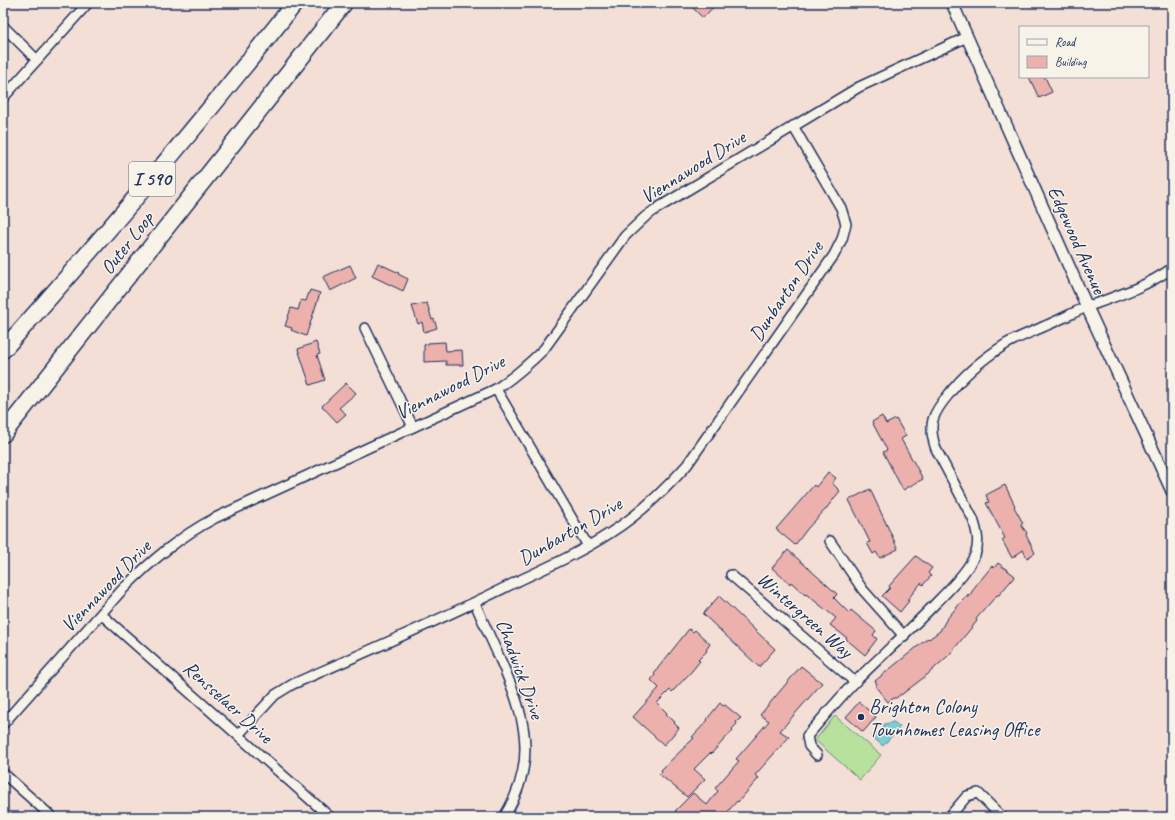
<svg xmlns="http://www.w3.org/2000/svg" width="1175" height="820" font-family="Caveat,sans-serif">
<rect width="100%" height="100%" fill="#f4dfd6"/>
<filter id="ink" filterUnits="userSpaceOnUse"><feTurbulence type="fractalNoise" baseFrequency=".025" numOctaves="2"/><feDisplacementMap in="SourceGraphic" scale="8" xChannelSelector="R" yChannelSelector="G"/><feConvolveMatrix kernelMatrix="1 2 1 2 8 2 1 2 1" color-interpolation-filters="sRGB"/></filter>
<g filter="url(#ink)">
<polygon fill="#b7e19d" stroke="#69887e" points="835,716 881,755 860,780 815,740"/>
<polygon fill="#7dcdd6" stroke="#568ea6" points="894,722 900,727 883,746 872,737 876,732 880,733 883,729 884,724"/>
<g fill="#ecb1ad" stroke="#1b2f5e">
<polygon points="688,3 717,3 703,18"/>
<polygon points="1029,77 1045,77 1052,92 1039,98"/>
<polygon points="378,263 399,273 398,274 408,279 403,291 372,276"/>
<polygon points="350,265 356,278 330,291 323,277"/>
<polygon points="310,290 320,293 306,336 291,330 292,328 285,326 291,308 298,310 301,300 306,301"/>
<polygon points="427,303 432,320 434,319 437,328 424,332 422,322 418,324 412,306"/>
<polygon points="316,342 320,354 317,355 325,380 310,385 298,349"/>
<polygon points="445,342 446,351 462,350 463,365 446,365 446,361 424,362 424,345 428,344 428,343"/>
<polygon points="346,383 356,393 339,408 346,414 337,422 322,406"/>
<polygon points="882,416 886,424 896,419 906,436 901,439 923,479 903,490 883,452 887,450 872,422"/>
<polygon points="828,472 836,478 832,483 840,491 825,510 808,528 795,545 776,529 814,485 816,487"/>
<polygon points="1005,485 1015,506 1014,507 1023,523 1021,525 1027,533 1026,535 1035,553 1027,558 1023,550 1012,558 1002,540 1005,538 986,503 989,502 986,495"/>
<polygon points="870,489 898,549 880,558 876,552 873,554 867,543 870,542 849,500"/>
<polygon points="788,550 837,594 834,598 849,613 851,610 876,631 873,635 877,639 865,655 846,639 847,638 830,625 836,618 806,594 805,595 791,582 790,584 772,568"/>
<polygon points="916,556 932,568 928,573 931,576 923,585 921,583 907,600 909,601 900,612 882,596 890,588 889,586"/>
<polygon points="998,563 1015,576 999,595 997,595 976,619 977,621 949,655 927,675 901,695 901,694 896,698 894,698 888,702 875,686 877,684 875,681 928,638 929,639 940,631 946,620 968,594 968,598 978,582 979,582 992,566 994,568"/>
<polygon points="719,596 775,649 759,667 703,614"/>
<polygon points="689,629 693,632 695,630 710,644 706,650 707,651 698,660 700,661 691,672 672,692 670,690 657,703 667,713 666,714 675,722 674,723 679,728 664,745 633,717 659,688 651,680 655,675 654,673"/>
<polygon points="801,666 822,683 780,731 789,737 755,775 759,778 738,802 737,801 723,817 682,817 675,811 693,793 707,805 718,791 715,788 739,761 736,759 769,721 760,715"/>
<polygon points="859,702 876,717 863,732 846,717"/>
<polygon points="720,703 723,706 725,705 741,718 736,722 737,724 732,729 733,730 711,754 710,753 694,769 705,779 687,797 659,774 662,771 661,770 694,738 692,737 708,720 707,719"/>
</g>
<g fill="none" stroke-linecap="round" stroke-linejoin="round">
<defs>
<g id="minor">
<polyline points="3,26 37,60"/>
<polyline points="3,98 88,3"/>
<polyline points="365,328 413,427"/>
<polyline points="496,389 588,546"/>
<polyline points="830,541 863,590 904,636"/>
<polyline points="731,575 855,682"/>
<path d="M475,603C483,622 492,641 500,659C525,715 539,761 504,817"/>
<polyline points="101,614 330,817"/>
<path d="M3,724L122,590C151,561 179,537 215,518L496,389C514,377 529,364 544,349L625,236L645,217L656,209L859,87L967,37"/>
<path d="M238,735L275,695L293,684C368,651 443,619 516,582C548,567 581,552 610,533C640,514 664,491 687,465L834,255L842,239L846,224L841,208L793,126"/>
<path d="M817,755L809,746L807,736C823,718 839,698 856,681C882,655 909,631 935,604C948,591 967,572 975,555C980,543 977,531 973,519L936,449C927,424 933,413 949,394C965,373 984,358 1006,344C1018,337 1032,332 1045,326C1060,320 1074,312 1089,306C1117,296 1148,286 1172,268"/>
<polyline points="3,773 52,817"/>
<polyline points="949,817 967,796 978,793 1002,817"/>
<polyline points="1170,817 1172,816"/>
</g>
<polyline id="tertiary" points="952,3 1087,307 1172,491"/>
<g id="motorway">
<path d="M3,350C104,237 201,122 295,3"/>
<polyline points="3,434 344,3"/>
</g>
</defs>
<use href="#minor" stroke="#1b2f5e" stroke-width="12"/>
<use href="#tertiary" stroke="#1b2f5e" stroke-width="14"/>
<use href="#motorway" stroke="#1b2f5e" stroke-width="19"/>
<use href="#minor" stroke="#f7f3e8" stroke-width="9"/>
<use href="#tertiary" stroke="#f7f3e8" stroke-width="11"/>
<use href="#motorway" stroke="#f7f3e8" stroke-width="16"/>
</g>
</g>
<circle fill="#1b2f5e" stroke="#f7f3e8" stroke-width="1.5" cx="861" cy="717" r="4"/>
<g text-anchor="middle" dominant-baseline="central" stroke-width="3" stroke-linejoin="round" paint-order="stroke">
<rect fill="#f7f3e8" stroke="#5d6a87" stroke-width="1" x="129" y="162" width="46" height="34" rx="3"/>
<g font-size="19" font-weight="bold" fill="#1b2f5e">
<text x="152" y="179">I 590</text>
</g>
<g font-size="20" fill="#1b2f5e" stroke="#f7f3e8">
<text transform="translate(693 167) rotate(-32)">Viennawood Drive</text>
<text transform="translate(1077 240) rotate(66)">Edgewood Avenue</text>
<text transform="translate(127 243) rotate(-52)">Outer Loop</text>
<text transform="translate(786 291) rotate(-56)">Dunbarton Drive</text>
<text transform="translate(450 387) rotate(-27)">Viennawood Drive</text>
<text transform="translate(570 531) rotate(-30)">Dunbarton Drive</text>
<text transform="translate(106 586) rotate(-46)">Viennawood Drive</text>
<text transform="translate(805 615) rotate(41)">Wintergreen Way</text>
<text transform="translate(520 669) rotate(70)">Chadwick Drive</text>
<text transform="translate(228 702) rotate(42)">Rensselaer Drive</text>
</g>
<g font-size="20" fill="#1b2f5e" stroke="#f7f3e8" text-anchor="start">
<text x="869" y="706">Brighton Colony<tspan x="869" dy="23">Townhomes Leasing Office</tspan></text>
</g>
</g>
<rect width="1175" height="820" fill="none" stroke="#f7f3e8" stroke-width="16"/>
<rect x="8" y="8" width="1159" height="804" fill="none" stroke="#1b2f5e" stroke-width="1.5" filter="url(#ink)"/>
<rect x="1019" y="26" width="130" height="52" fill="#f7f3e8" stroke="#9fa5b1"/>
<rect x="1027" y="39" width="20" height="6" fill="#f7f3e8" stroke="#9fa5b1"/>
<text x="1055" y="46" font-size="12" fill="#1b2f5e">Road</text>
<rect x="1027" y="56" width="20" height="12" fill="#ecb1ad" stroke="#9fa5b1"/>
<text x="1055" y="66" font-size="12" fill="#1b2f5e">Building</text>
</svg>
